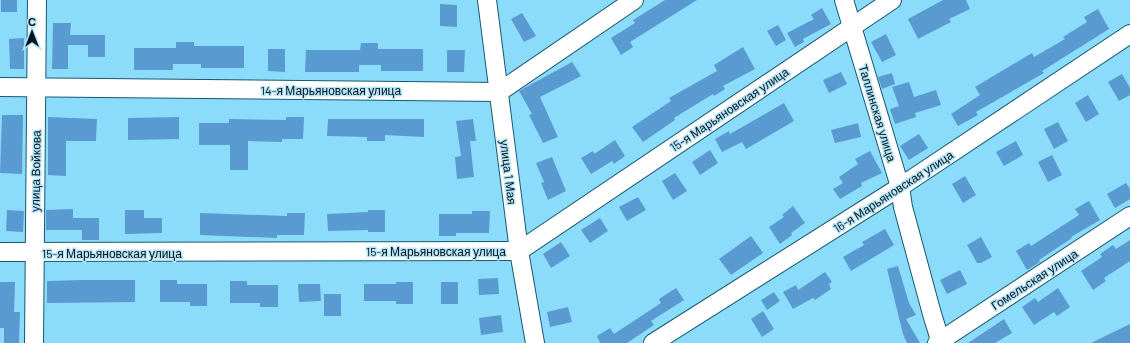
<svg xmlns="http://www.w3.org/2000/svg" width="1130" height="343" font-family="Barlow,sans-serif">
<rect width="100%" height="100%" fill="#8bdcfb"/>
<g fill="#599bd0">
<rect x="1" y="0" width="16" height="12"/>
<polygon points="665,0 697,0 630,42 633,47 621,55 611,38 635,23 633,20"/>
<polygon points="943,0 966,0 970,9 949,19 951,22 918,39 908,19"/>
<polygon points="440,4 457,5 457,27 440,26"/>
<polygon points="822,8 831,24 803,39 804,42 795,47 787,33 814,19 811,15"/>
<polygon points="1098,9 1109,29 1042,71 1044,73 976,112 978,115 958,126 951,114 980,95 975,87 1032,53 1034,57 1065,39 1063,37 1087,22 1084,17"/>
<polygon points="522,13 536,36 524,42 511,19"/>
<polygon points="53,23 71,23 70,35 105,35 105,57 88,57 88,45 68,45 68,69 52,69"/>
<polygon points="778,25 786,40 776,46 767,31"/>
<polygon points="886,34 896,55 882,62 871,42"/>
<polygon points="24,38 24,69 10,69 9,39"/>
<polygon points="176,42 194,42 194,46 244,46 244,68 201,68 201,64 173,64 173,70 134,70 134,48 176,48"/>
<polygon points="361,43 378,43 378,49 423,49 423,71 381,71 381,65 359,65 359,72 305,72 306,50 360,50"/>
<polygon points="743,47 755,69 723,86 725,89 714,96 713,94 674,118 675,120 643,142 632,127 671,101 669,98 717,71 714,65"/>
<polygon points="268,49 285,49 285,72 268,71"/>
<polygon points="447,50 465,50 464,72 447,72"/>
<polygon points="572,62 581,76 540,97 558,137 543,143 529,115 532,114 519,91"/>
<polygon points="841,72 847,84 829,93 823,80"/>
<polygon points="892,73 895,84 882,89 878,77"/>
<polygon points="1122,74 1130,88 1130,95 1119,101 1108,82"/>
<polygon points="909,82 914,97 936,90 941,105 915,113 916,117 895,124 890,109 899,106 892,87"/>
<polygon points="1088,95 1099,114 1086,122 1075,103"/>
<polygon points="784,103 794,121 746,149 742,142 722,152 715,139 729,131 730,134"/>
<polygon points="2,115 23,115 22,174 0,173"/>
<polygon points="48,117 97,119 96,141 66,141 66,176 48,175"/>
<polygon points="179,117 179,139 128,140 128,118"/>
<polygon points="286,117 304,117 303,139 282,139 282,142 248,141 248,170 230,170 230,145 199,145 199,123 229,123 229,119 286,120"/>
<polygon points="328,119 424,119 424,137 385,135 385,141 367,141 367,137 327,136"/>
<polygon points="473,119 476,141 470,141 474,177 457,179 455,157 461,156 456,121"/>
<polygon points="1058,122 1068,141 1054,149 1044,129"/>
<polygon points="858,123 861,137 835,143 831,130"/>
<polygon points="919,134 928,148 909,160 900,146"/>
<polygon points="615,140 625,156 614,164 612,161 591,174 581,158 593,151 594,154"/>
<polygon points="1016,141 1023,155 1004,166 996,152"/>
<polygon points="710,150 718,163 700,175 692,162"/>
<polygon points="870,151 882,173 861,183 862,186 840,199 833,189 843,183 839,177 858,164 855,159"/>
<polygon points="1052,155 1062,175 1048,182 1038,162"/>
<polygon points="552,157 566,191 548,200 541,183 544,182 536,163"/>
<polygon points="675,173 687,191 673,200 662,181"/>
<polygon points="965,176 976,195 963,203 952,184"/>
<polygon points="1126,183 1130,189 1130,199 1115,208 1107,194"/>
<polygon points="638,197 646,210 627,221 619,207"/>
<polygon points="1089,201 1100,220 1071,237 1072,238 1039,260 1040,262 1027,270 1016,251 1029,243 1031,246 1079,215 1075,209"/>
<polygon points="793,206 805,223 791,233 792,235 780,244 769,227 784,217 782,215"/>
<polygon points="73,209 73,218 99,218 99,240 82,240 82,230 46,230 46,210"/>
<polygon points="7,210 24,211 23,232 6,231"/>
<polygon points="125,210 144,210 144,218 162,218 162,233 125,234"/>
<polygon points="368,210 385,210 385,232 368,232 368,230 328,231 327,214 368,212"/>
<polygon points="472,211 490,211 489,233 456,233 456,236 439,236 439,214 472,214"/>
<polygon points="200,213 287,216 287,213 305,213 304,235 277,235 277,238 200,235"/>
<polygon points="600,218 608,231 590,243 581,230"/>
<polygon points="885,229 894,245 851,271 843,257 864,245 862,242"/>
<polygon points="751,236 763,253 731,275 719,259"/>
<polygon points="981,237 992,257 981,263 977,263 967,245"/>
<polygon points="1130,240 1130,261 1104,278 1106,281 1093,290 1081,271 1102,257 1100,254 1113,245 1116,249"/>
<polygon points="561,242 570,256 551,268 543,254"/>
<polygon points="898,266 909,303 916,315 906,319 920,343 907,343 903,334 887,269"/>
<polygon points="960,270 967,284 947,294 940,280"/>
<polygon points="825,272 832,282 829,284 831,289 815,300 813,298 793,309 783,292 796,285 798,290"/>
<polygon points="498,278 499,294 479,295 478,279"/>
<polygon points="83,280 135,280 135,302 47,303 47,281"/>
<polygon points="160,280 177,280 177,284 207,284 207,306 190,306 190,302 160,302"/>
<polygon points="230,281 247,281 247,285 278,285 278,307 260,307 260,303 230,303"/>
<polygon points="0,282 15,282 14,312 20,312 19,343 4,343 4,328 0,328"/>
<polygon points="396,282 413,282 413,304 396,304 396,301 364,301 364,284 396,284"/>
<rect x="441" y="282" width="17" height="22"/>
<polygon points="298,284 320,284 321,301 299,302"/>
<polygon points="676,288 684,300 651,321 654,325 627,343 600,343 597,336 610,328 614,334 661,303 659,299"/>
<polygon points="1058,288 1070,307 1057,316 1054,312 1034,325 1022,307 1035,298 1038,302"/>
<polygon points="774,292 780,301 767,310 761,300"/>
<rect x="324" y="294" width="17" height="22"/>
<polygon points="568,307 572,322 550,327 547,312"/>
<polygon points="763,311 774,329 762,337 751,319"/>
<polygon points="501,315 503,332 481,335 479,318"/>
<polygon points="1004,319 1012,333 995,343 968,343"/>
<polygon points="1130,324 1130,343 1091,343"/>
</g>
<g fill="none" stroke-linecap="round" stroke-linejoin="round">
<defs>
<g id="minor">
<polyline points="487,0 519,251 535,343"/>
<polyline points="844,0 900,187 903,207 932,314 941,343"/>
<polyline points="0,87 499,92 634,0"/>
<polyline points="0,252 519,251 892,0"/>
<polyline points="34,343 37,0"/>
<polyline points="653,343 900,187 1130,34"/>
<polyline points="937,343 1130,216"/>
</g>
</defs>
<use href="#minor" stroke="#17596e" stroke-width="20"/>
<use href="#minor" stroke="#fff" stroke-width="18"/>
</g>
<g text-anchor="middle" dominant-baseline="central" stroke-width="3" stroke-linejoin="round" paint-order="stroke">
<g font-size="12" fill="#00131c" stroke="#b6e4f7">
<text x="331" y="90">14-я Марьяновская улица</text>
<text transform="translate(729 109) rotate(-34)">15-я Марьяновская улица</text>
<text transform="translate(878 113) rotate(73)">Таллинская улица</text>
<text transform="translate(35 171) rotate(-89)">улица Войкова</text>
<text transform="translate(509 172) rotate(83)">улица 1 Мая</text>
<text transform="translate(893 191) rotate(-33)">16-я Марьяновская улица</text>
<text x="436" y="251">15-я Марьяновская улица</text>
<text x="112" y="253">15-я Марьяновская улица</text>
<text transform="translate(1034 279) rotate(-33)">Гомельская улица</text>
</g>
</g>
<g transform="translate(32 32)" stroke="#b6e4f7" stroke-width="3" paint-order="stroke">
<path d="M0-3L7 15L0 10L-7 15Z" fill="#00131c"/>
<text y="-6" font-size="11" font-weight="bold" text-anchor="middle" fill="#00131c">С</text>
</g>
</svg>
